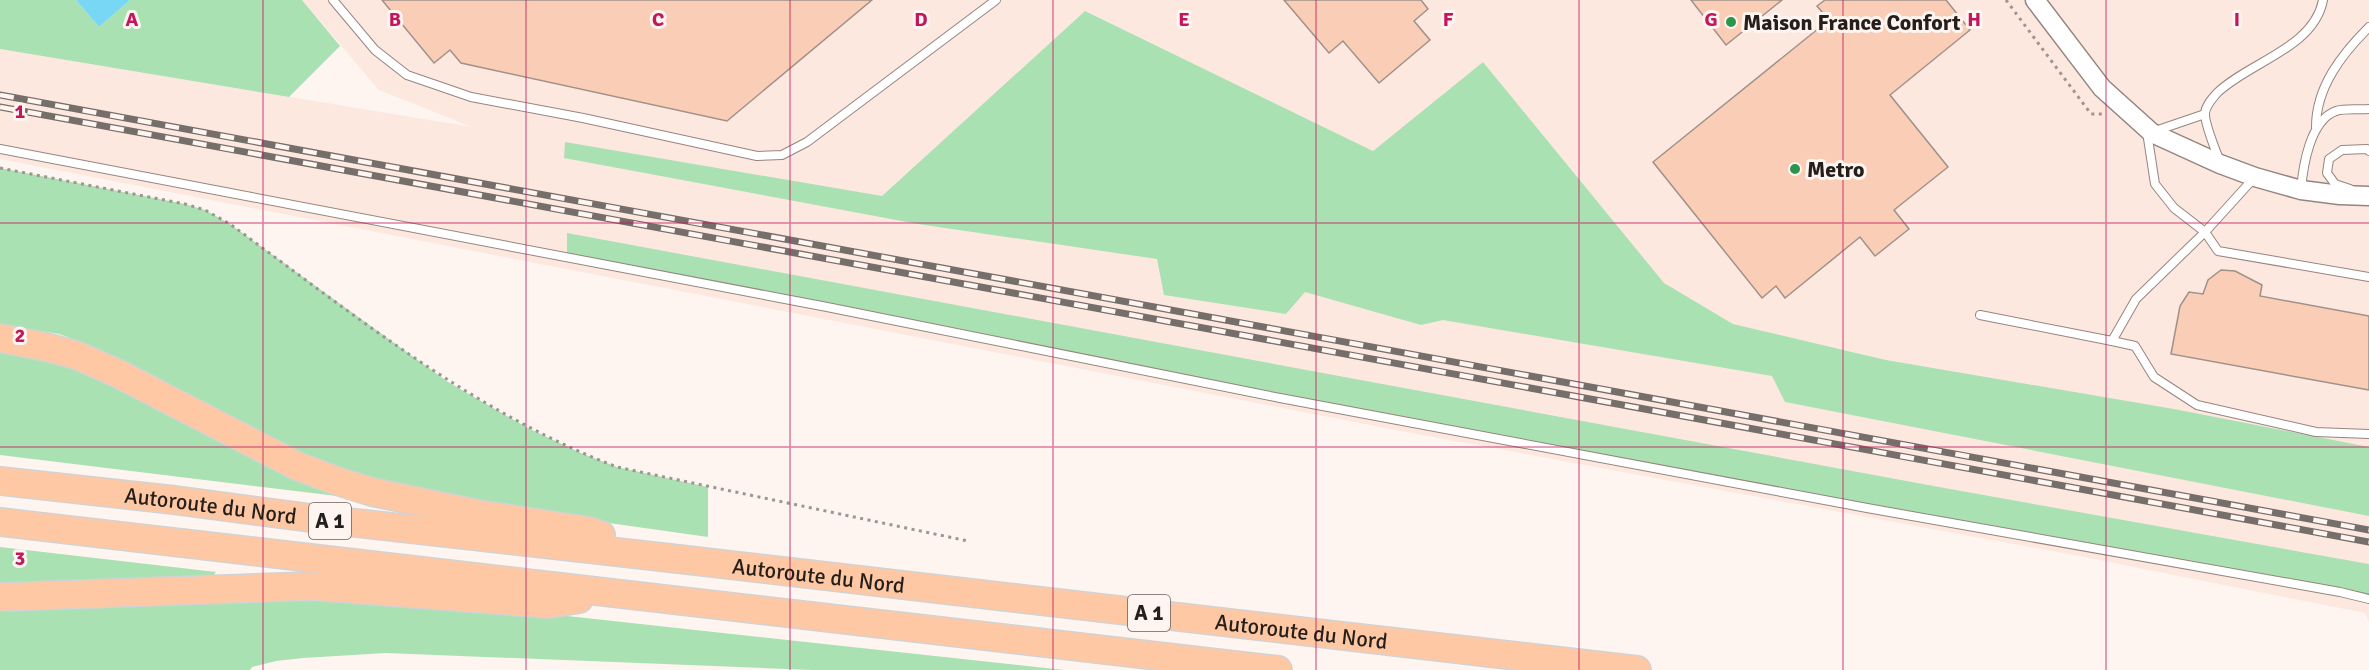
<svg xmlns="http://www.w3.org/2000/svg" width="2369" height="670" font-family="Signika,sans-serif">
<rect width="100%" height="100%" fill="#fef4f0"/>
<path fill="#fde8e0" fill-rule="evenodd" d="M302,0H2369V622L2365,613L2079,556L1406,432L0,159V49L472,127L379,90ZM1085,11L1373,151L1483,62L1664,284L1733,324L1875,357L883,196Z"/>
<g fill="#aae1b3">
<polygon points="0,0 76,0 99,27 130,0 302,0 340,46 289,97 0,49"/>
<polygon points="1085,11 1373,151 1483,62 1664,283 1733,324 1886,360 2174,409 2369,447 2369,516 1785,402 1772,376 1443,320 1421,325 1305,292 1286,314 1164,295 1157,259 918,224 564,158 565,142 882,196"/>
<polygon points="0,168 185,204 205,210 230,224 448,382 528,428 581,453 617,467 708,487 708,537 446,500 356,479 251,431 147,372 87,344 59,334 0,324"/>
<polygon points="567,233 1939,487 2369,564 2369,599 1280,398 567,258"/>
<polygon points="0,350 70,365 339,493 337,496 0,455"/>
<polygon points="0,547 216,572 212,577 0,589"/>
<polygon points="276,596 549,614 1064,670 812,670 386,653 303,658 276,661 252,667 250,670 0,670 0,608"/>
</g>
<polygon fill="#78d7f5" points="76,0 130,0 99,27"/>
<g fill="#facdb6" stroke="#a09189" stroke-width="1.5">
<polygon points="382,0 872,0 727,121 461,63 450,50 434,63"/>
<polygon points="1284,0 1421,0 1428,9 1414,21 1430,40 1379,83 1343,41 1329,53"/>
<polygon points="1691,0 1782,0 1726,45"/>
<polygon points="1825,0 1946,0 1970,30 1890,95 1948,167 1894,210 1909,229 1875,256 1860,237 1785,298 1776,286 1762,298 1653,162 1829,20 1817,6"/>
<polygon points="2221,270 2235,271 2262,285 2260,296 2369,316 2369,390 2171,354 2180,306 2189,292 2203,294 2208,280"/>
</g>
<g fill="none" stroke-linecap="round" stroke-linejoin="round">
<defs>
<g id="service">
<polyline points="333,0 375,50 407,75 471,97 583,118 757,156 782,155 807,142 996,0"/>
<path d="M2316,127C2316,87 2342,54 2369,27"/>
<polyline points="2155,131 2205,114"/>
<polyline points="2147,132 2155,184 2174,208 2205,232 2254,178"/>
<polyline points="0,149 827,307 1280,398 1867,508 2340,592 2369,599"/>
<path d="M2220,162C2216,151 2204,123 2205,113C2206,105 2212,99 2217,93C2249,62 2314,48 2323,0"/>
<polyline points="2350,189 2335,184 2327,173 2329,159 2342,150 2367,149 2369,151"/>
<path d="M2301,190C2303,166 2310,120 2336,111C2345,108 2359,110 2369,109"/>
<polyline points="1980,315 2112,341 2136,299 2205,232 2218,251 2369,277"/>
<polyline points="2112,341 2135,346 2154,377 2197,405 2316,432 2369,434"/>
</g>
<polyline id="tertiary" points="2035,0 2102,88 2152,133 2220,164 2255,177 2301,190 2340,195 2369,196"/>
<g id="motorway">
<polyline points="0,338 46,347 76,355 117,373 297,466 337,481 372,492 478,514 589,531 601,535"/>
<path id="s1" d="M0,481L174,500L311,518L661,557L1637,670"/>
<polyline points="0,522 1278,670"/>
<polyline points="0,597 312,586 549,604 579,599"/>
</g>
</defs>
<use href="#service" stroke="#95857f" stroke-width="10"/>
<use href="#tertiary" stroke="#95857f" stroke-width="21"/>
<use href="#motorway" stroke="#d3d2d2" stroke-width="30"/>
<g stroke="#9d9591" stroke-width="3" stroke-dasharray="3 4.5" stroke-linecap="butt">
<polyline points="2006,0 2091,114 2105,114"/>
<path d="M0,168L185,204L205,210L230,224C353,314 473,412 617,467L968,541"/>
</g>
<use href="#service" stroke="#fff" stroke-width="8"/>
<use href="#tertiary" stroke="#fff" stroke-width="18"/>
<use href="#motorway" stroke="#fec8a4" stroke-width="27"/>
<defs>
<g id="rail">
<polyline points="0,95 2369,530"/>
<polyline points="0,107 2369,542"/>
</g>
</defs>
<use href="#rail" stroke="#766e6b" stroke-width="7"/>
<use href="#rail" stroke="#fef4f0" stroke-width="4.5" stroke-dasharray="14" stroke-linecap="butt"/>
</g>
<path fill="none" stroke="#c2185b" stroke-width="1.5" stroke-opacity="0.55" d="M263,0V670M526,0V670M790,0V670M1053,0V670M1316,0V670M1579,0V670M1843,0V670M2106,0V670M0,223H2369M0,447H2369"/>
<g fill="#2b954c" stroke="#fef4f0" stroke-width="2">
<circle cx="1731" cy="22" r="6"/>
<circle cx="1795" cy="169" r="6"/>
</g>
<g text-anchor="middle" dominant-baseline="central" stroke-width="6" stroke-linejoin="round" paint-order="stroke">
<g fill="#fef4f0" stroke="#665f5c" stroke-width="1.5">
<rect x="309" y="503" width="42" height="36" rx="4.5"/>
<rect x="1128" y="595" width="42" height="36" rx="4.5"/>
</g>
<g font-size="21" font-weight="bold" fill="#251f1c">
<text x="330" y="521">A 1</text>
<text x="1149" y="613">A 1</text>
</g>
<g font-size="22" font-weight="bold" fill="#251f1c" stroke="#fef4f0" text-anchor="start">
<text x="1743" y="22">Maison France Confort</text>
<text x="1807" y="169">Metro</text>
</g>
<g font-size="22" fill="#251f1c" stroke="#fef4f0">
<text stroke="none"><textPath href="#s1" startOffset="212">Autoroute du Nord</textPath></text>
<text stroke="none"><textPath href="#s1" startOffset="824">Autoroute du Nord</textPath></text>
<text stroke="none"><textPath href="#s1" startOffset="1310">Autoroute du Nord</textPath></text>
</g>
</g>
<g font-size="20" text-anchor="middle" font-weight="bold" fill="#c2185b" stroke="#fef4f0" stroke-width="6" stroke-linejoin="round" paint-order="stroke">
<text x="132" y="26">A</text>
<text x="395" y="26">B</text>
<text x="658" y="26">C</text>
<text x="921" y="26">D</text>
<text x="1184" y="26">E</text>
<text x="1448" y="26">F</text>
<text x="1711" y="26">G</text>
<text x="1974" y="26">H</text>
<text x="2237" y="26">I</text>
<text x="20" y="118">1</text>
<text x="20" y="342">2</text>
<text x="20" y="565">3</text>
</g>
</svg>
